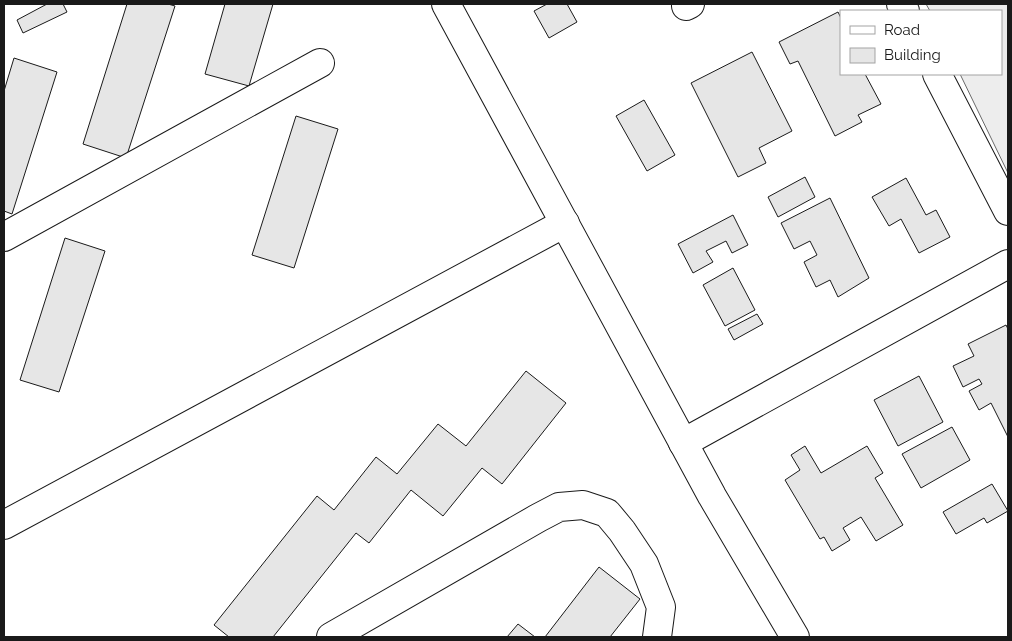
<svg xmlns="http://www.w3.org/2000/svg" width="1012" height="641" font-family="Raleway,sans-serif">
<rect width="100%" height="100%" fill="#fff"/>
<polygon fill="#ededed" stroke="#6a6a6a" points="926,4 1008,4 1008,173 960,74 1001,74 1001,11 930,11"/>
<g fill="#e6e6e6" stroke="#1a1a1a">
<polygon points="47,4 63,4 67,12 23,33 17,20"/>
<polygon points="127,4 168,4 175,6 126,158 83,144"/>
<polygon points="225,4 273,4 249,86 205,74"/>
<polygon points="547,4 567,4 577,22 549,38 534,11"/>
<polygon points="838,12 841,18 841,74 865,74 881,104 858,115 862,122 835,136 798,61 790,64 779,42"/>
<polygon points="752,52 792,131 759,148 766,163 738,177 691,83"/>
<polygon points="14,58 57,72 12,214 4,211 4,91"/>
<polygon points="644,100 675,155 647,171 616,116"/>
<polygon points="296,116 338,129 294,268 252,255"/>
<polygon points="805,177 815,197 778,217 768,197"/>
<polygon points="906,178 926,215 936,210 950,237 919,253 901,219 889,226 872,197"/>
<polygon points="830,198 869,278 838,297 830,280 816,287 804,262 817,255 810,241 794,249 781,223"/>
<polygon points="733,215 748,245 732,253 726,241 706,251 713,262 693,273 678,244"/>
<polygon points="65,238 105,251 59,392 20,380"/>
<polygon points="733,268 755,310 725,326 703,285"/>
<polygon points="757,314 763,324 734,340 728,329"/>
<polygon points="1006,325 1008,329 1008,437 991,403 979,410 969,391 982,384 979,379 963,387 953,366 974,356 968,344"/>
<polygon points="526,371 566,403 502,484 482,468 443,516 411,490 369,543 356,533 273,637 229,637 214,625 317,496 334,510 376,457 397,474 438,424 466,446"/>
<polygon points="919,376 943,422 898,446 874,400"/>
<polygon points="952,427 970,460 921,488 902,454"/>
<polygon points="805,446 821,473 867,446 883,473 875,478 903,525 876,541 861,517 843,528 850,540 832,551 824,537 820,539 785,480 800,470 791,455"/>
<polygon points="992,484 1008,511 987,523 984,518 956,534 943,512"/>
<polygon points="599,567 640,599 610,637 545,637"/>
<polygon points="518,624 535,637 507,637"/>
</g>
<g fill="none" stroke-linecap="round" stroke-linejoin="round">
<defs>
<g id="minor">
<polyline points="446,4 712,496 795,637"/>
<polyline points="901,4 905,11"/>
<polyline points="686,6 690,4"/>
<polyline points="937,74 1008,211"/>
<polyline points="4,237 320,63"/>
<polyline points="683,443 1008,264"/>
<polyline points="4,525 565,223"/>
<polyline points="331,637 538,518 559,507 583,505 607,513 622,531 644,564 661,607 657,637"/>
</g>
</defs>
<use href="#minor" stroke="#1a1a1a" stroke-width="30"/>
<use href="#minor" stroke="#fff" stroke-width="28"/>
</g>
<rect width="1012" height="641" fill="none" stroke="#1a1a1a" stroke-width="10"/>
<rect x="840" y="10" width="162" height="65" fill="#ffffff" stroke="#a3a3a3"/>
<rect x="850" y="26" width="25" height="8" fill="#ffffff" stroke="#a3a3a3"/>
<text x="884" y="35" font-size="15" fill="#1a1a1a">Road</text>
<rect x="850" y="48" width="25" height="15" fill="#e6e6e6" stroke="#a3a3a3"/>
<text x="884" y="60" font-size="15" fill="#1a1a1a">Building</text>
</svg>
